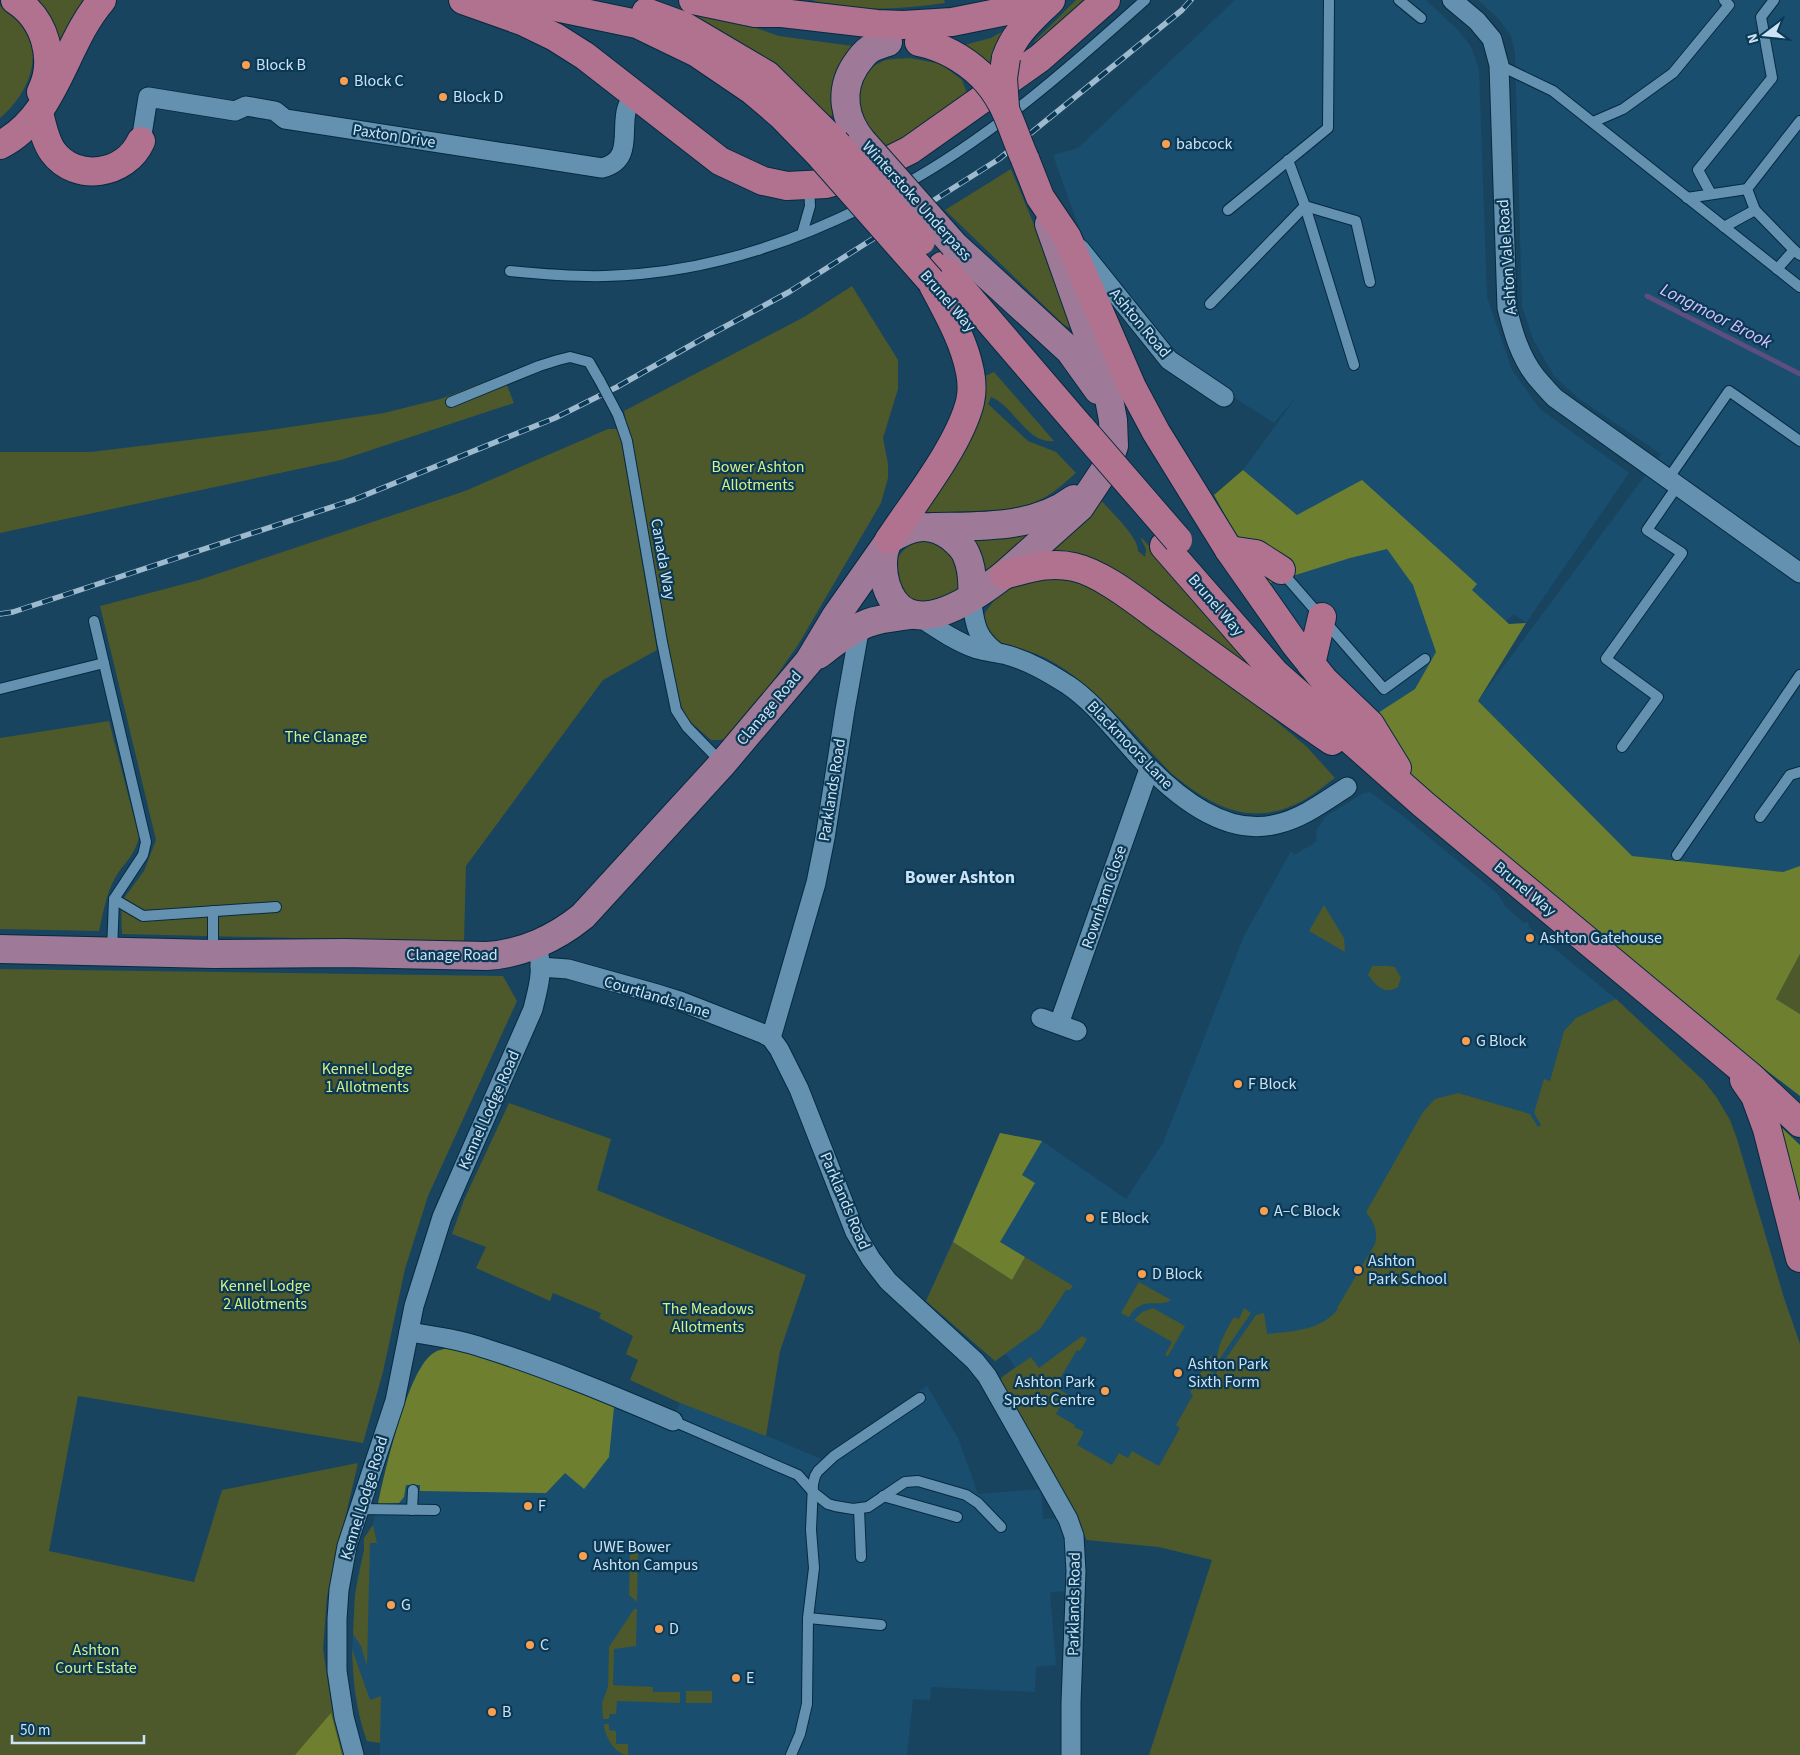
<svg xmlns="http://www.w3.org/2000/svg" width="1800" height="1755" font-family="'Source Sans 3',sans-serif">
<rect width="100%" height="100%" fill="#184460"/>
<g fill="#194e6f">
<polygon points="1235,0 1426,0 1457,29 1470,45 1479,68 1487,297 1512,370 1540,409 1629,473 1526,623 1514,614 1389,724 1318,653 1264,585 1318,532 1243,470 1297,396 1274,423 1171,357 1084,242 1053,155 1078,148"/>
<polygon points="1478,0 1800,0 1800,866 1783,872 1726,868 1632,856 1478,701 1661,454 1578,398 1554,376 1533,339 1522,306 1515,53 1511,36 1498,18"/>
<polygon points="1370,792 1403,816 1497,893 1506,907 1524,923 1528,922 1529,927 1539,936 1543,935 1545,937 1544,940 1616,999 1704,1081 1717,1098 1730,1120 1737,1139 1784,1298 1800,1344 1149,1755 1212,1560 1159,1547 1087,1540 1002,1377 1015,1367 1011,1361 1006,1354 995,1361 926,1301 1000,1133 1042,1141 1126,1199 1163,1143 1244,936 1291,851 1294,855 1316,842 1317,829 1326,816 1364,793"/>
<polygon points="441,1350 519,1368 668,1430 680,1403 739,1424 821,1459 927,1386 958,1438 978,1494 1041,1489 1043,1519 1061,1518 1062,1532 1069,1532 1069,1591 1050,1592 1056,1665 1036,1667 1035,1692 931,1687 930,1700 913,1699 907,1755 380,1755 380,1743 367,1741 362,1727 354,1690 352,1649 357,1578 364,1550 364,1538 373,1525 389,1455 411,1388 417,1373 424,1364 432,1354"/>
</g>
<g fill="#4d582b">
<polygon points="29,0 90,0 55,61"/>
<path d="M811,0H944L945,3C900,9 855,13 811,0Z"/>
<polygon points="1076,0 1093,0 1031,52 1035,41"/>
<path d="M0,6L4,7C12,15 21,23 27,33C43,64 23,99 0,118Z"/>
<polygon points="678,8 719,15 779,36 860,47 835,113 828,118 779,67 731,37"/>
<polygon points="1007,29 998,71 956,47 991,38"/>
<path d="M910,58L941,64L962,80L968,96L888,150C878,137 864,125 858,109C851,89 865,69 883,61C890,58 902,59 910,58Z"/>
<polygon points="1011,169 1074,321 1072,329 1063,324 945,210"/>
<polygon points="852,286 898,360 898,389 883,438 888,464 888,478 881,503 798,645 737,732 732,737 720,740 711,740 686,718 677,694 624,411 804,317"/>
<path d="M994,372L1054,441C1027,444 1014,406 991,397L988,404L1028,441L1056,452L1076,473C1051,495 1039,505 1005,509V514L921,512L979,379Z"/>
<polygon points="503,375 514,403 341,460 0,533 0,452 91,452 263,431 384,413 440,399"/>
<polygon points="608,429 617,429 620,434 657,650 603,680 466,866 464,942 122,934 121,902 144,871 156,840 100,606 199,580 465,491"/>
<path d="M1100,499C1109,510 1139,537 1138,551L1145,557L1146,549L1141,539L1142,538L1224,632L1275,688L1040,555Z"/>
<polygon points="962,529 1036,530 985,573"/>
<path d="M922,540H932L955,556L959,584L955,592L922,607L898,592L894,564C901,551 908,544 922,540Z"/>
<path d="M1055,575L1094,585L1216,671L1307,747L1335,778C1325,785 1315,794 1304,800C1252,829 1212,807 1171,773C1135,736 1096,686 1051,661C1032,650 1012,648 993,641C990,635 983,626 983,620C983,615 987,610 990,606C1005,585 1031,581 1055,575Z"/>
<path d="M109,721L139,837C134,858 124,862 115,878C106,894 103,914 99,931L0,929V738Z"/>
<polygon points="1324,905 1344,938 1345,952 1309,931"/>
<polygon points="1800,954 1800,1014 1776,999"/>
<path d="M1372,966H1388L1395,967L1401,978L1398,987C1384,996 1376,985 1368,975Z"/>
<polygon points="0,969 503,976 517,1001 428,1196 405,1269 383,1372 363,1443 78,1396 49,1551 194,1582 222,1490 358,1463 327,1596 323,1649 332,1709 346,1755 0,1755"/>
<path d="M1616,999L1704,1081L1717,1098L1730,1120L1737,1139L1784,1298L1800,1344V1755H1149L1212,1560L1159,1547L1087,1540L1003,1391L1000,1381L1002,1377L1031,1357L1039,1368L1082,1336L1087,1339L1080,1351L1077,1350L1055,1387L1067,1394L1056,1414L1075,1425L1074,1427L1084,1432L1077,1445L1112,1465L1119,1453L1128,1458L1132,1451L1159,1466L1180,1428L1176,1425L1193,1395L1190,1392L1212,1353L1209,1370L1215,1374L1256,1315L1264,1313L1267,1334C1293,1331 1320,1331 1338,1309L1337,1308L1375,1244C1378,1231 1374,1222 1366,1212L1423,1112L1435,1099L1458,1093L1530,1114L1538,1127L1541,1125L1534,1113L1544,1079L1550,1081L1564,1031L1576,1018Z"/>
<polygon points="509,1103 611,1139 597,1190 806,1275 780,1351 766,1436 680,1403 630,1380 638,1360 626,1354 633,1336 599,1318 601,1313 553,1293 550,1301 476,1268 486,1247 452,1234 464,1200"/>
<polygon points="953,1242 1012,1280 1025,1257 1073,1286 1070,1290 1066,1290 1040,1329 995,1361 926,1301"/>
<path d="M1139,1282L1171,1300C1158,1309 1143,1294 1129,1317L1121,1313Z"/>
<polygon points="1153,1308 1185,1326 1168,1356 1165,1355 1172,1342 1134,1320 1142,1312"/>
<path d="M1244,1308L1251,1313L1216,1364C1217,1346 1225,1332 1234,1317L1239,1319Z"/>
<polygon points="373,1525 377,1543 370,1543 367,1666 361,1646 353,1634 355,1594 364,1550 364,1538"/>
<polygon points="630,1553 638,1553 637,1602 629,1595"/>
<polygon points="634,1609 637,1609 636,1646 614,1649 613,1685 653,1687 653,1692 680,1692 680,1703 617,1701 616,1714 610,1714 609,1719 603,1719 602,1703 608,1687 609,1647"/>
<path d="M352,1649L370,1700L381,1696L380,1743L367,1741C356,1711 353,1680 352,1649Z"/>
<rect x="686" y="1691" width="26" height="12"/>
<path d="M604,1724H609V1730L616,1731V1744H628V1755C615,1755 604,1735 604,1724Z"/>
</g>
<g fill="#6e802f">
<polygon points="1243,470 1297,515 1362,480 1477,584 1472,590 1509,624 1526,623 1478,701 1632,856 1783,872 1800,866 1800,954 1776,999 1800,1014 1800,1096 1628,964 1407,778 1378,713 1415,689 1436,652 1413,585 1387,549 1350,558 1264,585 1214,495"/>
<polygon points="1781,1127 1800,1145 1800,1213 1783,1144"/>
<polygon points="1000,1133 1042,1141 1022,1175 1035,1183 1000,1242 1025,1257 1012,1280 953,1242"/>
<path d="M451,1348L519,1368L614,1407L609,1457L584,1489L565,1473L546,1493L420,1491V1485H406L404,1497L399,1503L378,1504C385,1471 407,1373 432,1354C437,1350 444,1349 451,1348Z"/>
<polygon points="331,1713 342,1755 295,1755"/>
</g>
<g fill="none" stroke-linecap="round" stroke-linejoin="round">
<polyline stroke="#5c4e7f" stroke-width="5" points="1647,296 1800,374"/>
<defs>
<g id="service">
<polyline points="1399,0 1421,18"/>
<polyline points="1499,65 1553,91 1800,287"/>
<polyline points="1593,122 1623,109 1673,73 1729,5 1724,0"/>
<polyline points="1288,160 1305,206 1354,365"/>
<path d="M902,186C991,137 1069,68 1145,0"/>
<polyline points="1747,189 1755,210"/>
<polyline points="1711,194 1698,170 1772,78 1761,17 1774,0"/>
<polyline points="1687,198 1747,189 1800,121"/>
<polyline points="1228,210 1328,128 1329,0"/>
<polyline points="1724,227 1755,210 1794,250"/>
<polyline points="802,234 810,206 809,186"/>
<polyline points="1777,269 1794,250 1800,255"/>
<path d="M510,271C541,274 573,277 605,276C694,274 783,247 863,207"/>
<polyline points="1210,304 1305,206 1356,221 1370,282"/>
<polyline points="451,402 539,366 558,360 570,357 589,362 600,381"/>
<polyline points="618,415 627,441 662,642 676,710 687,727 722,763"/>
<polyline points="1668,479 1729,391 1800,441"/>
<polyline points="1281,571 1384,689 1425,659"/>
<polyline points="94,621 146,842 143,855 114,899 112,951"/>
<polyline points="0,689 104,663"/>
<polyline points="1622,747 1658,697 1606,659 1682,553 1647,530 1678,485"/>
<polyline points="1760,817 1790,775 1800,772"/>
<polyline points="1677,855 1800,675"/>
<polyline points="114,899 143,916 276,907"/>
<polyline points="213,953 213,911"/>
<polyline points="673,1421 798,1475 814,1493 828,1504 835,1506 853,1509 868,1507 905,1482 918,1481 966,1495 978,1503 1001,1527"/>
<polyline points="883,1496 957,1517"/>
<polyline points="358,1509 435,1510"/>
<polyline points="859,1509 861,1557"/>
<polyline points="412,1510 413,1490"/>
<polyline points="808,1618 881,1625"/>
<polyline points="791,1755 800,1734 807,1704 808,1618 814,1568 811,1530 813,1484 815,1476 818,1471 834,1456 920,1398"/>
</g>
<g id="minor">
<path d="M1452,0L1477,21L1492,39L1499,65L1507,308C1513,332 1520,357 1536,377C1542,384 1548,391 1555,398L1800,573"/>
<path d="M141,141L148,97L235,111L246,106L275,111L285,119L602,168C634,160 620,130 627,108C628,103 633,99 636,95"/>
<polyline points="1080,249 1169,360 1224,397"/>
<path d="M971,598C975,623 975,636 996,652"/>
<path d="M918,616C936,628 956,642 977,649C987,652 997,652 1007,655C1029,661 1049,673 1068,685C1092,701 1111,726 1130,747C1164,786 1220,839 1277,824C1303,818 1325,801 1347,787"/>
<polyline points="540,967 568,969 657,994 680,1001 764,1034 771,1038 779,1049 799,1089 855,1232 871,1259 888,1281 975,1361 987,1376 1068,1519 1074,1536 1076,1571 1071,1703 1071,1755"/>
<polyline points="1041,1018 1077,1031"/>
<polyline points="1059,1024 1149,769"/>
<polyline points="771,1038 816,883 825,838 845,710 860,626"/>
<path d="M409,1332C435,1336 462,1340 487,1349C550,1369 612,1395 673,1421"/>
<path d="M354,1755L344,1717L337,1671V1619L339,1590L347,1546L395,1401L414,1306L442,1217L533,1009C537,992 543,973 539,955"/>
</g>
<g id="primary">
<path d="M862,141C844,119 839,91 855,66C859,60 864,53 870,49C875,46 882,44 888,42"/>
<polyline points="954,245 1070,351 1098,390"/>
<path d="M933,527C980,526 1034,529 1074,499"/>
<path d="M972,597C973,583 972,567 966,554C963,547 957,542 951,537C929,521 910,526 889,540C881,553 882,571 886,585C906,647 973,599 1004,575L1080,507L1106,468L1114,446L1113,420L1107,388L1049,224"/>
<path d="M818,655C834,643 850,630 868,623C882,618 897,617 911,615"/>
<path d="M0,949L213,954L345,953L487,956C522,954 556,938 583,916L723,763L809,661L836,616L886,545"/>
</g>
<g id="trunk">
<path d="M15,0C45,19 57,60 41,92"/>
<polyline points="463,0 522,21 555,37 585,56 720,161 763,181 787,186 826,184 860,175 910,150 1040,58 1106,0"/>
<polyline points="497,0 546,5 637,24 697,53 753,91 781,115 819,154"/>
<polyline points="693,0 755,13 782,13 877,24 903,25 952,22 1022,8"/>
<polyline points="646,12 684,26 767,75 835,142"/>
<path d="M919,42C943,47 963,58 981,75"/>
<path d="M1006,58C1014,33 1033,18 1051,0"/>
<path d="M39,112C42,125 45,141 53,152C76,183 126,175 141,141"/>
<path d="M0,145C57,116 63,45 102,0"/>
<polyline points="1025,159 1040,197 1067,237 1132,387 1156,432 1229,550 1295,644 1324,680 1370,724 1397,768"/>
<polyline points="942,266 1082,429"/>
<path d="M889,540C914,502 959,446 970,402C972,393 972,382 970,372C964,340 946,310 931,281"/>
<polyline points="1164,546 1275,673 1423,804 1750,1076 1800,1123"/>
<polyline points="1229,550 1256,554 1281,570"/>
<path d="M1004,575C1028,569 1049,561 1074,567C1105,574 1142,606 1168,624C1222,663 1276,703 1332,741"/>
<polyline points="1311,664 1322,617"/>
<polyline points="1744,1080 1755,1096 1767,1129 1800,1258"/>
</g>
</defs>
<use href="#service" stroke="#072a3e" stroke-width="12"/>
<use href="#minor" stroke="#072a3e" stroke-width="21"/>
<use href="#primary" stroke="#072a3e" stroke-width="30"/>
<use href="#trunk" stroke="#072a3e" stroke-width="30"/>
<use href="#service" stroke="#6591b1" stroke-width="10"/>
<use href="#minor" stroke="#6591b1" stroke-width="19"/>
<use href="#primary" stroke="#9e7a98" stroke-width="28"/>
<use href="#trunk" stroke="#b17290" stroke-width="28"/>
<defs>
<polyline id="rail" points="0,614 13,612 353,500 555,418 617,387 702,339 789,292 999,159 1182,10 1191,0"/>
</defs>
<use href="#rail" stroke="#9ebace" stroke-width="5.5"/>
<use href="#rail" stroke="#0b3955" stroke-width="4" stroke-dasharray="11" stroke-linecap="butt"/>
<defs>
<polyline id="service-bridge" points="600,381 618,415"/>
<polyline id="primary-bridge" points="862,141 954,245"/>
<g id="trunk-bridge">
<path d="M981,75C1007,101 1011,128 1025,159"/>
<polyline points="1005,107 1003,78 1006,58"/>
<polyline points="835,142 921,241"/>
<polyline points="819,154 931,281"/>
<polyline points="1082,429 1178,540"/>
</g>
</defs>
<use href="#service-bridge" stroke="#072a3e" stroke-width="12" stroke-linecap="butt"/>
<use href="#primary-bridge" stroke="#072a3e" stroke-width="30" stroke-linecap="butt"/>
<use href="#trunk-bridge" stroke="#072a3e" stroke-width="30" stroke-linecap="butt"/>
<use href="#service-bridge" stroke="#6591b1" stroke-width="10"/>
<use href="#primary-bridge" stroke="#9e7a98" stroke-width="28"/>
<use href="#trunk-bridge" stroke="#b17290" stroke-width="28"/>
</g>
<g fill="#f99f4d" stroke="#0b3955" stroke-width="2">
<circle cx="246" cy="65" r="5"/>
<circle cx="344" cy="81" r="5"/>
<circle cx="443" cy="97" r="5"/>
<circle cx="1166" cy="144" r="5"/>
<circle cx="1530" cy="938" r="5"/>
<circle cx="1466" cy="1041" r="5"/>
<circle cx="1238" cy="1084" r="5"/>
<circle cx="1264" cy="1211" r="5"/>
<circle cx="1090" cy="1218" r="5"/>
<circle cx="1358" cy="1270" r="5"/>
<circle cx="1142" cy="1274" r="5"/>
<circle cx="1178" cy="1373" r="5"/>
<circle cx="1105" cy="1391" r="5"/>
<circle cx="528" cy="1506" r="5"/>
<circle cx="583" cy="1556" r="5"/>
<circle cx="391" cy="1605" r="5"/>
<circle cx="659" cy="1629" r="5"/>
<circle cx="530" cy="1645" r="5"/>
<circle cx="736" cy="1678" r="5"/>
<circle cx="492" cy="1712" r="5"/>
</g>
<g text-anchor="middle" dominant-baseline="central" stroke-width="4.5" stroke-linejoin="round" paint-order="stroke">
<g font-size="16" fill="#cce3f4" stroke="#0b3955" text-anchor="start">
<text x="256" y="65">Block B</text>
<text x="354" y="81">Block C</text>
<text x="453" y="97">Block D</text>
<text x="1176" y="144">babcock</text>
<text x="1540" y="938">Ashton Gatehouse</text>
<text x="1476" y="1041">G Block</text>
<text x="1248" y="1084">F Block</text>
<text x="1274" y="1211">A–C Block</text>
<text x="1100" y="1218">E Block</text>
<text x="1368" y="1261">Ashton<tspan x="1368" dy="18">Park School</tspan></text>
<text x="1152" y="1274">D Block</text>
<text x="1188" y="1364">Ashton Park<tspan x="1188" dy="18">Sixth Form</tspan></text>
<text x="1095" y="1382" text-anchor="end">Ashton Park<tspan x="1095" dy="18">Sports Centre</tspan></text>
<text x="538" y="1506">F</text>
<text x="593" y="1547">UWE Bower<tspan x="593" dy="18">Ashton Campus</tspan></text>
<text x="401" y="1605">G</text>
<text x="669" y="1629">D</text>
<text x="540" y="1645">C</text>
<text x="746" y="1678">E</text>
<text x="502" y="1712">B</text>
</g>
<g font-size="16" fill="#cce3f4" stroke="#0b3955">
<text transform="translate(394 136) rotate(9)">Paxton Drive</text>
<text transform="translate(917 201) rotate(48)">Winterstoke Underpass</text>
<text transform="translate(1507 257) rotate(-94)">Ashton Vale Road</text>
<text transform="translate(948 301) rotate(49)">Brunel Way</text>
<text transform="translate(1140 323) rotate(50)">Ashton Road</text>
<text transform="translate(663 559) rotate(80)">Canada Way</text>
<text transform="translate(1216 605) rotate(49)">Brunel Way</text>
<text transform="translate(769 708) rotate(-50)">Clanage Road</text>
<text transform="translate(1130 745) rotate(46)">Blackmoors Lane</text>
<text transform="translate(832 790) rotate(-81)">Parklands Road</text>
<text transform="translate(1525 889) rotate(40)">Brunel Way</text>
<text transform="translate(1104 897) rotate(-71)">Rownham Close</text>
<text x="452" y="955">Clanage Road</text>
<text transform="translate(657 997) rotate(17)">Courtlands Lane</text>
<text transform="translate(489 1110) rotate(-66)">Kennel Lodge Road</text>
<text transform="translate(845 1201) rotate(67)">Parklands Road</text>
<text transform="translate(364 1498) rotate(-73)">Kennel Lodge Road</text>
<text transform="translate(1074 1604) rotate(-89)">Parklands Road</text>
</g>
<g font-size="16" fill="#d6f083" stroke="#0b3955">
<text x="758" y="467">Bower Ashton<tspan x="758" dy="18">Allotments</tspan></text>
<text x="326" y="737">The Clanage</text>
<text x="367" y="1069">Kennel Lodge<tspan x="367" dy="18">1 Allotments</tspan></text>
<text x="265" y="1286">Kennel Lodge<tspan x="265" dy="18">2 Allotments</tspan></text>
<text x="708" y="1309">The Meadows<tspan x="708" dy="18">Allotments</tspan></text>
<text x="96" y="1650">Ashton<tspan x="96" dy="18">Court Estate</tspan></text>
</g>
<g font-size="18" font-style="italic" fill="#d5c1fb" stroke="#0b3955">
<text transform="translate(1716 316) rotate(27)">Longmoor Brook</text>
</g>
<g font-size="18" font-weight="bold" fill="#cce3f4" stroke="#0b3955">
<text x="960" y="877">Bower Ashton</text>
</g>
</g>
<g transform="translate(1765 35) rotate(254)" stroke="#0b3955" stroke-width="4" paint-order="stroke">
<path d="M0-4L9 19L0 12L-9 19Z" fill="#cce3f4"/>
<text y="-8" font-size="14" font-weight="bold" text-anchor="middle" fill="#cce3f4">N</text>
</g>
<path d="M12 1735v8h132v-8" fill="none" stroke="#cce3f4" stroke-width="2.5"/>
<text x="20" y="1735" font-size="15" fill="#cce3f4" stroke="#0b3955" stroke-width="4" paint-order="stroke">50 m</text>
</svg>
